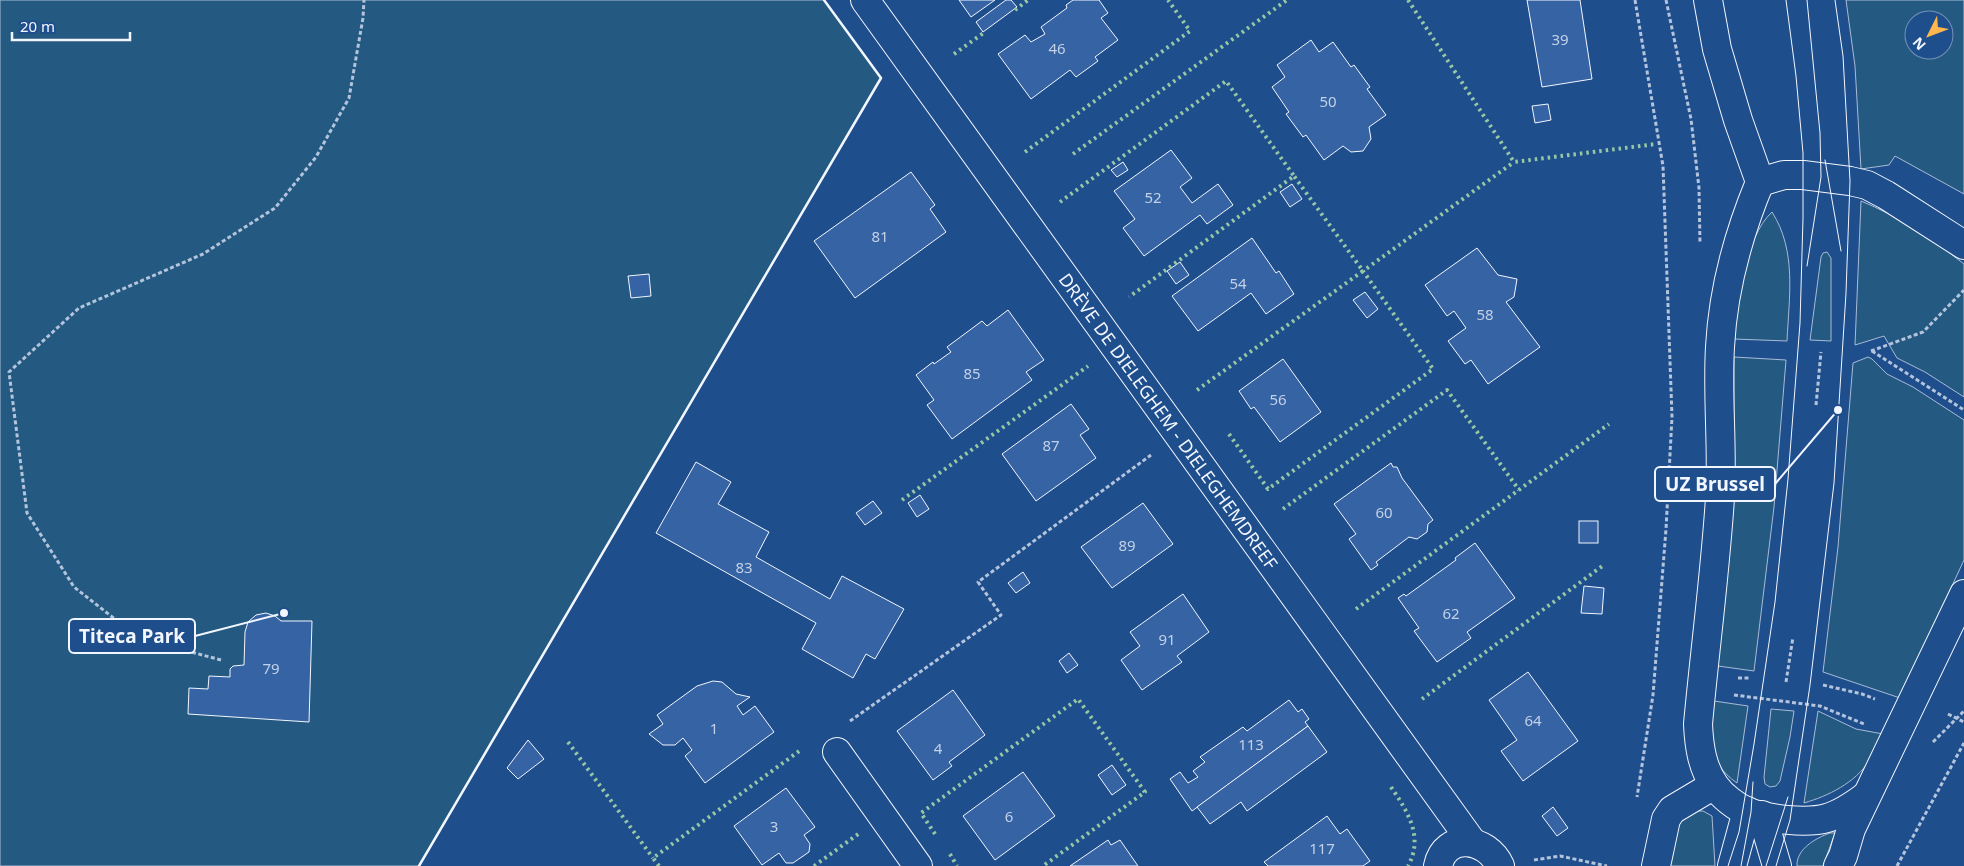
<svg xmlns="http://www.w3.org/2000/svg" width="1964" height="866" font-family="'Noto Sans',sans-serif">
<rect width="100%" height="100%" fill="#1f4e8c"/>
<g fill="#245a82" stroke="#a8bbd7" fill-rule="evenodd">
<polygon points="0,0 824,0 881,78 419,866 0,866"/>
<path d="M1846,0H1964V194L1895,156L1889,165L1861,169L1855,66ZM1914,20H1944V50H1914Z"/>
<path d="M1861,201C1898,216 1932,239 1964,264V397L1925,372L1897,358L1884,336L1855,345Z"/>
<path d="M1772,212C1797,251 1789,297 1787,341L1734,339C1738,303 1744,238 1772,212Z"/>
<polygon points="1827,252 1831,258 1831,341 1810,340 1821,257 1823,253"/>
<polygon points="1734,357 1786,360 1774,507 1754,671 1718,666 1734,436"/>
<polygon points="1868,357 1872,359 1887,374 1913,387 1964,420 1964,560 1900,698 1823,672 1838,547 1853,363"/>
<path d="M1714,701L1748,706L1737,783C1706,762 1710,734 1714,701Z"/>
<polygon points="1771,709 1794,711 1790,737 1780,781 1776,786 1770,787 1765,784 1764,777"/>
<path d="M1818,711L1856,729L1883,734C1878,743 1874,753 1869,761C1855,783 1828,796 1804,803Z"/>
<polygon points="1693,811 1703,811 1712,816 1715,866 1667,866 1676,823"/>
<path d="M1830,833H1835L1823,866H1797C1796,849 1816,838 1830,833Z"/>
</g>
<g fill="#3563a3" stroke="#f2f6ff">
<polygon points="959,0 995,0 971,17"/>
<polygon points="1006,0 1011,0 1017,7 983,32 976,22"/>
<polygon points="1073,0 1099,0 1108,13 1101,18 1118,40 1095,57 1098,61 1076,77 1070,70 1031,99 998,54 1025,35 1031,42 1045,34 1041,27 1067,8 1066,5"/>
<polygon points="1527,0 1580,0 1592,79 1542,87"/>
<polygon points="1311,40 1319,52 1333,42 1351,67 1354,65 1370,87 1367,89 1386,115 1369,127 1371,139 1363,151 1351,152 1343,146 1324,160 1306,135 1303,137 1286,114 1289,112 1272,87 1285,77 1277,65"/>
<polygon points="1548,104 1551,120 1535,123 1532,106"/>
<polygon points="1171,150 1192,178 1180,187 1192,203 1218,184 1233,205 1207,224 1200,215 1144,256 1123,228 1135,219 1114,191"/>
<polygon points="1123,162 1128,170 1117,177 1111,170"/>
<polygon points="911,172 935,205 930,209 946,232 855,298 814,241"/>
<polygon points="1292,184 1302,199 1290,207 1280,192"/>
<polygon points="1252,238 1276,273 1279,271 1294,294 1266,314 1251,293 1198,331 1172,296"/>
<polygon points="1477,248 1498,275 1517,279 1514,297 1506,302 1540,347 1488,384 1471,360 1465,364 1448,341 1466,328 1454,311 1447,316 1425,285"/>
<polygon points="1180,262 1189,275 1176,284 1167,271"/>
<polygon points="649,274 651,296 631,298 628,276"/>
<polygon points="1365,292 1378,309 1367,318 1353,300"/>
<polygon points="1008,310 1044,360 1026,372 1032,380 952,439 927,405 934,400 916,375 933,362 934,364 951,352 947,347 982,321 987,326"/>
<polygon points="1283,359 1321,412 1280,442 1254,407 1251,409 1239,391"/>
<polygon points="1071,404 1089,429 1080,435 1096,458 1036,501 1002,454"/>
<polygon points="696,462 731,482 718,504 769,532 756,557 830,599 842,576 904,609 875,659 866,654 853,678 802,649 816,623 656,533"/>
<polygon points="1391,463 1393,467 1397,467 1402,478 1433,520 1428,524 1427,532 1417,539 1409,537 1376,562 1378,565 1371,570 1349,539 1356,534 1334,504"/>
<polygon points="920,495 929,509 917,517 908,503"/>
<polygon points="873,501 882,513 865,525 856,513"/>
<polygon points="1143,503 1173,544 1112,588 1081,547"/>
<rect x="1579" y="521" width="19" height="22"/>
<polygon points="1475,543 1515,598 1467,632 1471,638 1437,662 1414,631 1419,628 1398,598 1404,594 1406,596 1456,560 1455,558"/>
<polygon points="1023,572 1030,583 1016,593 1008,583"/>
<polygon points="1584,586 1604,588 1602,614 1581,613"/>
<polygon points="1183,594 1209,632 1177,656 1182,662 1142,690 1121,660 1140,646 1130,632"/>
<polygon points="266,613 275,616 281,621 312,621 309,722 188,714 189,688 208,689 209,676 230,677 230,669 233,666 244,665 245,632 248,622 256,615"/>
<polygon points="1069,653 1078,665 1067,673 1059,661"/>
<polygon points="1528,672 1578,741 1523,781 1501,751 1517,740 1489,700"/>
<polygon points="713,681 722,682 736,694 750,697 737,706 743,715 755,706 774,732 705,783 685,756 692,750 683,738 675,745 663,745 649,734 663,724 657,715 697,686"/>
<polygon points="953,690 985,735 949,762 952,766 933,780 897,731"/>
<polygon points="1289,700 1298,712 1302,709 1309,719 1305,722 1308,726 1192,811 1170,779 1180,772 1188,783 1198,777 1193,771 1205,762 1200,757 1243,727 1247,731"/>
<polygon points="1308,726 1327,752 1247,811 1241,802 1210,824 1197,807"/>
<polygon points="528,740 544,759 518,779 507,768"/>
<polygon points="1112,765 1126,785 1112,795 1098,775"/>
<polygon points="1023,772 1055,816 995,860 963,816"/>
<polygon points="786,788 815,827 804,835 810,844 809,852 793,863 786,863 779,853 762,865 734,826"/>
<polygon points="1553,807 1568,828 1557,836 1542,816"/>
<polygon points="1327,816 1340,834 1347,829 1370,861 1363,866 1268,866 1264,862"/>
<polygon points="1108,840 1111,845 1120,840 1138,866 1070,866"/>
</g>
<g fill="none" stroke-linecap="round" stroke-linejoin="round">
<defs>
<g id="minor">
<path id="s1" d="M865,0L1472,842"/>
<path d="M1708,0L1717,49L1738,120L1760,182C1738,235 1723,289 1720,347C1717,397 1723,448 1720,498C1715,574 1705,649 1698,724C1699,746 1702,768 1715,786C1722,796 1736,807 1748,812C1768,819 1806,824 1827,818C1841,814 1854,805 1866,796"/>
<polyline points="1760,182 1784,175 1803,175 1850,181 1867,185 1886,195 1964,245"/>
<polyline points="837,752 918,866"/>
<polyline points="1762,815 1777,866"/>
<path d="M1438,866C1445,832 1487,837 1500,866"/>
<polyline points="1656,866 1666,819 1672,810 1714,785"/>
<polyline points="1732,866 1747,811"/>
<polyline points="1838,866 1843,856 1851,829 1964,594"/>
</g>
</defs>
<use href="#minor" stroke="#f2f6ff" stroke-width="30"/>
<g stroke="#b3c4dc" stroke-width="3" stroke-dasharray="4 2.5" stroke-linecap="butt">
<polyline points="1635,0 1663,166 1672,417 1666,529 1653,695 1637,797"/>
<polyline points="1666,0 1691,119 1699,188 1700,244"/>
<polyline points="1871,351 1923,332 1964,290"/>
<polyline points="1872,351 1964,410"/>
<polyline points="1816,405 1821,352"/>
<polyline points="221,660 139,638 74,587 27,513 9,372 79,308 203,254 275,208 316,157 349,98 363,18 364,0"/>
<polyline points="1738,678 1751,678"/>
<polyline points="1786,682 1793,637"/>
<polyline points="1823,685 1862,694 1875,699"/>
<polyline points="1734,695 1820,706 1864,724"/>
<polyline points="1948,714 1964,722"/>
<polyline points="850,721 1001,615 978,582 1151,455"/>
<polyline points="1933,742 1964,711"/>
<polyline points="1534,860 1560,856 1607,866"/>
<polyline points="1897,866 1964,743"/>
</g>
<use href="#minor" stroke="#1f4e8c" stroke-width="28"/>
<g stroke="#f2f6ff" stroke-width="1">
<polyline points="1807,0 1820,133 1821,177 1807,266"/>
<polyline points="1825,160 1841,251"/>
<polyline points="1728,866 1739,832 1754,744 1775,602 1788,479 1800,323 1803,218 1803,153 1796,76 1786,0"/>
<polyline points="1741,866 1751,812 1753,782"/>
<polyline points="1766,866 1788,797"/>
<polyline points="1776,866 1790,820 1810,685 1834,483 1846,293 1850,181 1843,56 1835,0"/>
</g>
<g stroke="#97c8a6" stroke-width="4" stroke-dasharray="2.5 4" stroke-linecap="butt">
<polyline points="1408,0 1514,162 1656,144"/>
<polyline points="1015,10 1028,0"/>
<polyline points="954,54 985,32"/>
<polyline points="1025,152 1190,31 1168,0"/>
<polyline points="1073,154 1287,0"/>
<polyline points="1060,202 1226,81 1294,176 1129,297"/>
<polyline points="1197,390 1363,271 1294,176"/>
<polyline points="1229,434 1268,489 1433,369 1363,271 1514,162"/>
<polyline points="902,500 1088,366"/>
<polyline points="1283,509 1447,390 1519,490"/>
<polyline points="1356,609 1609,424"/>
<polyline points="1422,699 1605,564"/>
<polyline points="568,742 653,858"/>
<path d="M1391,787C1408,812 1424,837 1408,866"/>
<polyline points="935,834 921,813 1078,699 1145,792 1043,866"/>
<polyline points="950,854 957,866"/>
<polyline points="659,866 653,858 802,749"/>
<polyline points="814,866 861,832"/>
</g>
<polyline stroke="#f2f6ff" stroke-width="2.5" points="419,866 881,78 824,0"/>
</g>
<g text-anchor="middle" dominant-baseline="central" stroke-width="4" stroke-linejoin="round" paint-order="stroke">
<g font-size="15" fill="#c3d1e8">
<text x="1560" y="39">39</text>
<text x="1057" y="48">46</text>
<text x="1328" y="101">50</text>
<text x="1153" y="197">52</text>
<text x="880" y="236">81</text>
<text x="1238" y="283">54</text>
<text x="1485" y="314">58</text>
<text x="972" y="373">85</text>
<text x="1278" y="399">56</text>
<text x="1051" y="445">87</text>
<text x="1384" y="512">60</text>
<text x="1127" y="545">89</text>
<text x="744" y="567">83</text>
<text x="1451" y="613">62</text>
<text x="1167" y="639">91</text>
<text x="271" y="668">79</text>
<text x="1533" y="720">64</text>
<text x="714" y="728">1</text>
<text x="1251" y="744">113</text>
<text x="938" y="748">4</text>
<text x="1009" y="816">6</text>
<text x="774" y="826">3</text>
<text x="1322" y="848">117</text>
</g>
<g font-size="18" fill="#f2f6ff" stroke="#1f4e8c">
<text stroke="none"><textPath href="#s1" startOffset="519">DRÈVE DE DIELEGHEM - DIELEGHEMDREEF</textPath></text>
</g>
</g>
<path fill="none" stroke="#f2f6ff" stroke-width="2" d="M1838 410L1775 484M284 613L195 636"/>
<g fill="#f2f6ff" stroke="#1f4e8c" stroke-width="2">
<circle cx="1838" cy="410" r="5"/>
<circle cx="284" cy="613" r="5"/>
</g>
<g fill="#1f4e8c" stroke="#f2f6ff" stroke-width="2">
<rect x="1655" y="467" width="120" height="34" rx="5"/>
<rect x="69" y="619" width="126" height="34" rx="5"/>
</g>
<g font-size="19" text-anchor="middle" font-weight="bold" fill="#f2f6ff">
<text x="1715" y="491">UZ Brussel</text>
<text x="132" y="643">Titeca Park</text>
</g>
<g transform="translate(1929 35) rotate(228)"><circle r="24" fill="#1f4e8c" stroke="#7391ba"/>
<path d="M0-4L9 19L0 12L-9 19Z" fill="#ffb74d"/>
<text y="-8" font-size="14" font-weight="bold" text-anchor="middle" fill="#f2f6ff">N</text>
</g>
<path d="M12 32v8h118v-8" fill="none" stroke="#f2f6ff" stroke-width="2.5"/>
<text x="20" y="32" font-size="15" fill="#f2f6ff" stroke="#1f4e8c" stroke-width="4" paint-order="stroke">20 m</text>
</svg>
